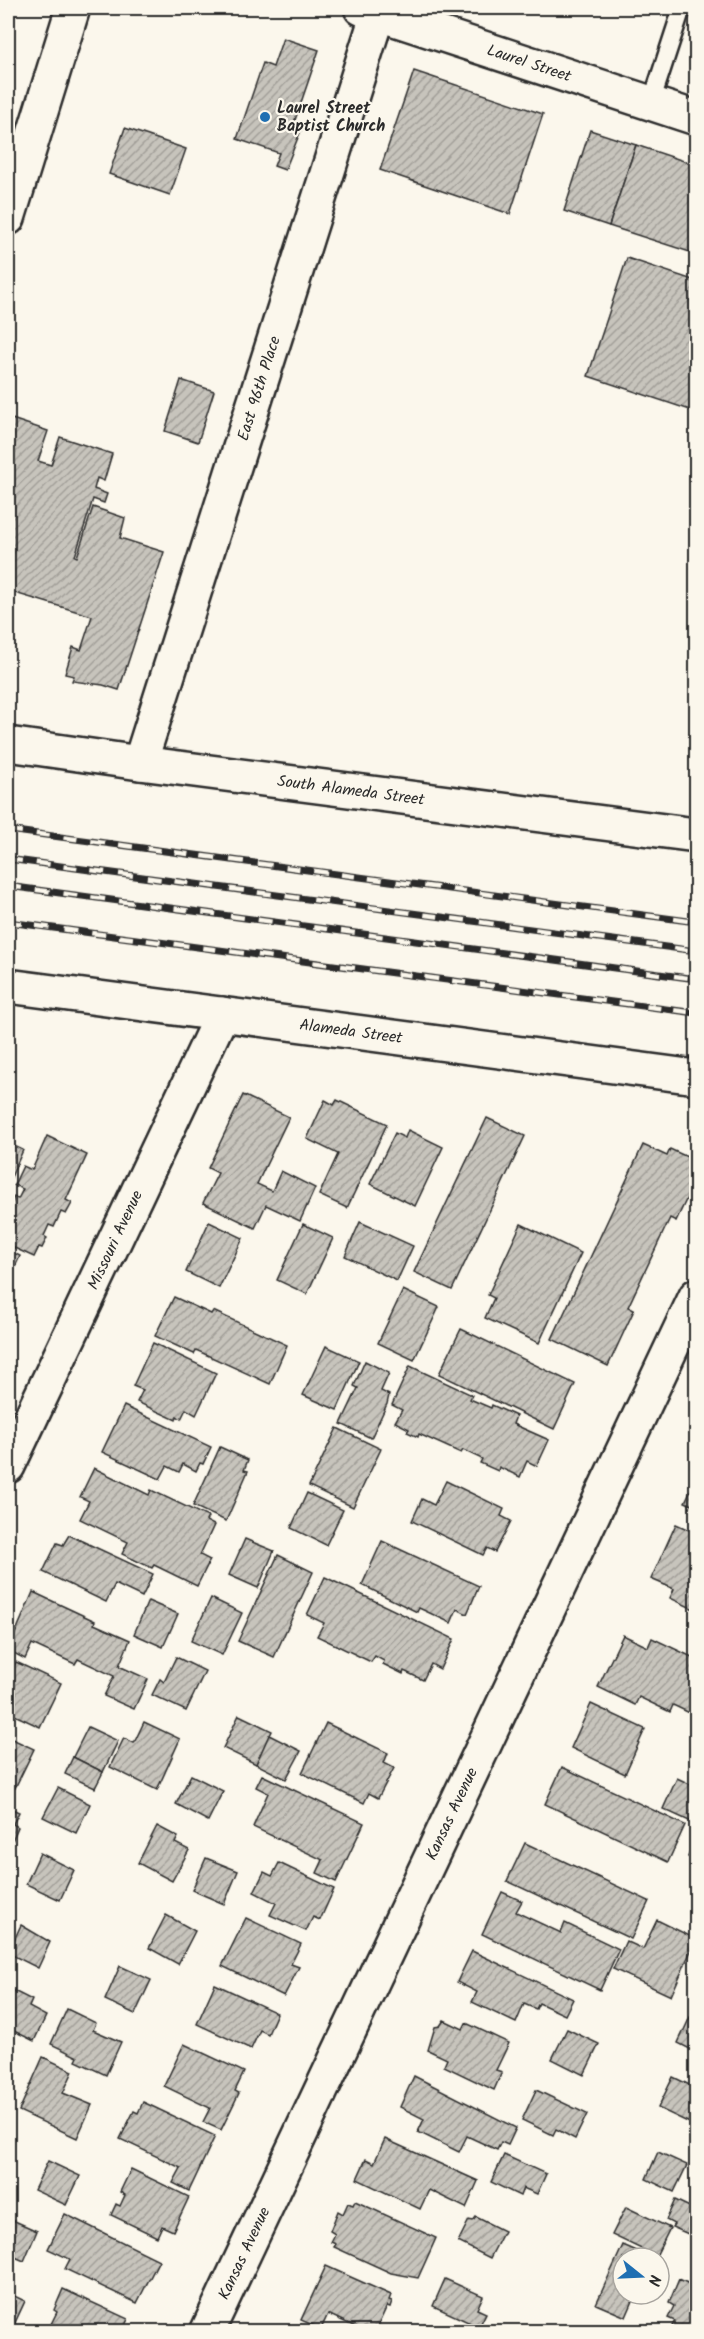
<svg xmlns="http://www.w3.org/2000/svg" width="704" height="2339" font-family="Kalam,sans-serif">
<defs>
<pattern id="building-hatch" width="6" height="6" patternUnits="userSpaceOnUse" patternTransform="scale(1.5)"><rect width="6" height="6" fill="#c7c4bc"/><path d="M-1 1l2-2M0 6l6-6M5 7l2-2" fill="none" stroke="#a29f99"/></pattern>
</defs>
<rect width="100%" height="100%" fill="#fbf7ec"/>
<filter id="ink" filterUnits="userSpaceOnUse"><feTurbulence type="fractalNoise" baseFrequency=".0167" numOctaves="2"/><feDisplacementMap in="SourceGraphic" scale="12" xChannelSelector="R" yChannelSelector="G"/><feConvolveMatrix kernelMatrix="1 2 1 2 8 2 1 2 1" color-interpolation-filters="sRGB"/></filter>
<g filter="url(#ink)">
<g fill="url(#building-hatch)" stroke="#2b2b2b" stroke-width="1.5">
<polygon points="283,38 319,50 294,123 303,125 285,170 274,166 279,153 237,139 263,63 273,67"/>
<polygon points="414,71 543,114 510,214 380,170"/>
<polygon points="125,128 186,149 170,195 109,174"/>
<polygon points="590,130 636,145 609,226 564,211"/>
<polygon points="636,145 696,165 696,254 609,226"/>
<polygon points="627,258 696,281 696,412 588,376"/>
<polygon points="181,380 214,391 198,442 165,431"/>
<polygon points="12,419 48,431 38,461 51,465 60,437 112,454 104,481 97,478 94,489 107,494 104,503 93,499 75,556 77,557 93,507 125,518 120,538 164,552 119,690 103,685 72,681 74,676 65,674 73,647 81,650 92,616 8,591 8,433"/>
<polygon points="243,1095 289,1117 257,1184 272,1191 281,1171 315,1188 300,1221 266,1205 255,1228 203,1203 218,1173 208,1168"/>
<polygon points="325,1100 334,1105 337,1100 387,1124 347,1208 319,1195 338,1154 307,1139"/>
<polygon points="487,1118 525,1136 452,1290 414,1272"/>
<polygon points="408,1130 443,1147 415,1206 370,1184 395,1133 405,1138"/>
<polygon points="47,1136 87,1155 66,1200 72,1203 66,1214 61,1212 54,1227 49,1225 44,1236 47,1238 42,1248 39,1247 34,1257 10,1246 8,1248 8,1210 14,1197 18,1199 23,1189 14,1185 23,1166 32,1170"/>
<polygon points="8,1143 23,1150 8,1184"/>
<polygon points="643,1145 667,1156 670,1149 696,1161 696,1179 676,1221 670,1218 628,1307 634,1310 608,1366 552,1339"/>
<polygon points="209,1222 243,1238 219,1288 186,1272"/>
<polygon points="360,1222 413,1246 397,1281 345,1256"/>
<polygon points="303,1224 333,1238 307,1294 277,1280"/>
<polygon points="521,1224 581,1253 539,1343 485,1318 494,1298 488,1295"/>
<polygon points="8,1250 20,1256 8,1282"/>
<polygon points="403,1290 439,1307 414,1360 378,1343"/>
<polygon points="174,1297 211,1314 213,1311 287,1345 270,1384 196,1350 194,1354 155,1336"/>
<polygon points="461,1329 575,1384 554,1429 439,1374"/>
<polygon points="153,1343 216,1373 196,1415 186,1409 181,1419 177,1416 176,1420 137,1402 143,1390 133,1386"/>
<polygon points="326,1346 359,1361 337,1410 303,1395"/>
<polygon points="365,1361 389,1373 381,1391 389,1395 387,1404 371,1438 341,1424 358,1388 354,1386"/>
<polygon points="410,1366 472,1395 470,1399 491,1408 492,1405 516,1416 513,1424 549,1440 537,1466 527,1461 520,1477 499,1467 498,1471 480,1463 482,1459 463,1450 461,1453 419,1434 418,1437 407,1432 409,1429 395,1422 402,1410 392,1405"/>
<polygon points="124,1406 211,1447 203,1464 200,1463 196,1471 183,1464 179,1472 167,1466 160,1479 102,1452"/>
<polygon points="337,1428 381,1449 353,1507 309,1486"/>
<polygon points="220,1447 248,1460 244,1470 248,1471 226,1521 193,1506"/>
<polygon points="94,1468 149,1495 151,1490 208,1517 206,1521 214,1525 200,1555 210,1560 197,1586 154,1565 152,1568 122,1554 128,1542 80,1519 89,1501 80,1497"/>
<polygon points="696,1479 696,1507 685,1502"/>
<polygon points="446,1481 504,1509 501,1516 511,1521 495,1552 487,1548 483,1555 412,1521 422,1499 434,1505"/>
<polygon points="307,1493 343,1510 326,1545 291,1528"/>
<polygon points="676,1524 696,1533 696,1610 670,1598 674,1589 651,1579"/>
<polygon points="69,1535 153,1574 142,1597 115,1584 106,1602 43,1572 57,1543 63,1545"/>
<polygon points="245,1539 274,1551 258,1588 229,1575"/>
<polygon points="382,1541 479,1586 467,1614 457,1609 451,1623 419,1608 417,1612 362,1585"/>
<polygon points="278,1555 313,1572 274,1657 238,1641"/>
<polygon points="325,1577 454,1639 440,1669 431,1664 423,1680 404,1671 403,1674 383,1664 384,1661 375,1656 371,1662 317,1636 324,1623 307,1615"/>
<polygon points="33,1592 95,1621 94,1624 130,1640 119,1666 148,1679 134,1709 104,1696 114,1676 78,1659 75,1664 32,1644 25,1659 8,1650"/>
<polygon points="211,1598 242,1613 222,1655 191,1641"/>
<polygon points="148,1601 178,1614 163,1647 134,1634"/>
<polygon points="623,1635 648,1647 652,1638 694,1658 696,1653 696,1716 673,1705 670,1712 639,1697 635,1705 598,1687"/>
<polygon points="176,1657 205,1671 186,1711 152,1695 160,1679 164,1682"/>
<polygon points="16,1662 61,1683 40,1727 8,1712 8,1665 13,1668"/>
<polygon points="591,1704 645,1729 625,1774 571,1748"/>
<polygon points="239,1715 272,1731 256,1764 223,1748"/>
<polygon points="144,1722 180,1739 157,1790 110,1767 124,1738 134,1743"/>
<polygon points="326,1723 388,1753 384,1763 394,1768 378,1798 369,1793 364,1803 302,1773"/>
<polygon points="88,1727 118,1741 103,1772 73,1757"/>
<polygon points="269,1735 301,1751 286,1779 256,1764"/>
<polygon points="8,1737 34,1749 15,1788 8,1784"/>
<polygon points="73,1757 103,1772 95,1788 65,1774"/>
<polygon points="562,1767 685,1825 668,1862 545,1804"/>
<polygon points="191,1775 223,1791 208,1821 176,1804"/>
<polygon points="262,1775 364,1823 336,1882 317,1873 323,1860 253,1827 268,1793 256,1787"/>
<polygon points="677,1778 696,1787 696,1824 663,1809"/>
<polygon points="58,1788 90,1804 76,1833 43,1817"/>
<polygon points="8,1807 19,1812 13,1824 18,1827 8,1850"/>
<polygon points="157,1826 178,1837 175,1843 189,1850 172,1881 138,1863"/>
<polygon points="696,1837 696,1861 688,1857"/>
<polygon points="525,1843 649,1901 631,1939 507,1881"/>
<polygon points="40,1853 74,1870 60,1900 26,1884"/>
<polygon points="206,1858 238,1871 224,1904 192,1890"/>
<polygon points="279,1863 334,1889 320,1920 313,1917 306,1931 270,1915 276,1903 254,1892 264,1872 272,1876"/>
<polygon points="502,1892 522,1901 516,1912 561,1933 565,1923 619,1949 600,1990 482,1934"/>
<polygon points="166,1915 195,1931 178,1964 149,1948"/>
<polygon points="246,1918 301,1944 291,1964 299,1967 284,1996 222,1966"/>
<polygon points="657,1920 696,1939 671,1996 613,1969 626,1941 643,1949"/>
<polygon points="21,1925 50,1942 38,1968 8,1953"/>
<polygon points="472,1951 573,1999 565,2015 539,2003 536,2009 524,2004 516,2023 472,2002 477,1992 457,1982"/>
<polygon points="120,1966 151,1980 135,2014 105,2000"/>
<polygon points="215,1984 277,2013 268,2034 260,2030 251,2049 197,2024"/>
<polygon points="8,1988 32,2000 29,2007 46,2016 34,2041 8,2028"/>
<polygon points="67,2009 96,2023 93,2030 121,2042 106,2075 76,2061 78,2057 51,2044"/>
<polygon points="690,2017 696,2020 696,2052 678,2043"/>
<polygon points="444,2020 463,2029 466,2023 509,2043 496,2070 502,2072 494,2090 444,2066 447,2059 428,2050 435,2027 440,2026"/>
<polygon points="567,2029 599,2044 584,2075 552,2059"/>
<polygon points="184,2044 244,2072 235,2091 239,2093 221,2130 203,2122 210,2108 164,2086"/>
<polygon points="43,2057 73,2071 63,2093 92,2105 77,2138 19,2111"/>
<polygon points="414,2076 516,2128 508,2145 501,2142 497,2150 467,2136 459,2152 418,2132 424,2119 400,2107"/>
<polygon points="673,2077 696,2088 696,2126 658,2108"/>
<polygon points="536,2090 587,2114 575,2139 556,2129 553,2135 522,2120"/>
<polygon points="143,2102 215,2136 189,2191 173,2183 181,2168 120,2139 134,2111 138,2113"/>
<polygon points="385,2139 478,2181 466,2208 429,2190 420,2209 357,2179 366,2159 374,2163"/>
<polygon points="658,2152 687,2165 674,2192 646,2179"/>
<polygon points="504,2155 546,2174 537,2194 523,2188 520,2196 491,2182"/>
<polygon points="48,2161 80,2176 66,2205 34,2190"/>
<polygon points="131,2169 189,2197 173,2231 162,2226 157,2237 111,2215 116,2204 120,2206 125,2195 120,2192"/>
<polygon points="675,2200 696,2210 696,2244 691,2242 693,2236 672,2227 674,2224 666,2220"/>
<polygon points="355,2201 436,2238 418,2278 391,2273 334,2247 336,2244 331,2242 335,2234 330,2231 338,2211 343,2214 348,2203 353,2205"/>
<polygon points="626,2207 670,2228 656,2256 612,2235"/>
<polygon points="65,2214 159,2260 137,2303 65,2269 70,2259 48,2249"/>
<polygon points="476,2217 504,2231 490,2258 458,2242 469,2220 473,2221"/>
<polygon points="8,2218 37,2231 24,2261 8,2254"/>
<polygon points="623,2245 653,2258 623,2258 623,2294 636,2294 626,2317 596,2304"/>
<polygon points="326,2266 391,2295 389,2300 392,2301 390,2307 387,2306 375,2332 366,2332 328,2314 321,2329 301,2320"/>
<polygon points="445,2279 483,2296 477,2309 486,2313 479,2327 433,2306"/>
<polygon points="679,2279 696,2287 696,2332 685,2332 672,2326 675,2321 668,2318 674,2306 669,2303"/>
<polygon points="63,2289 128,2319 122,2332 55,2332 49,2328 57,2312 54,2310"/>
<polygon points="8,2293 25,2301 12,2329 8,2327"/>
</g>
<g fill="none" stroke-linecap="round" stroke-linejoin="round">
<defs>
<polyline id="service" points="651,103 682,8"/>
<g id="minor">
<path id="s1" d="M361,8L696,118"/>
<path id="s2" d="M140,763L378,13"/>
<path id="s3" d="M8,1466L222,1014"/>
<path id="s4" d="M207,2332L696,1296"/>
</g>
<g id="tertiary">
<polyline points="8,218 73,8"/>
<path id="s5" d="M8,986L696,1077"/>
</g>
<g id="primary">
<path id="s6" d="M8,744L140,763L696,835"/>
</g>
</defs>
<use href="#service" stroke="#2b2b2b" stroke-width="21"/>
<use href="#minor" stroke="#2b2b2b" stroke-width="38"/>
<use href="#tertiary" stroke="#2b2b2b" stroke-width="38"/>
<use href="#primary" stroke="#2b2b2b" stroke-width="38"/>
<use href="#service" stroke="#fbf7ec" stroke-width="16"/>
<use href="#minor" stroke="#fbf7ec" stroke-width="33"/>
<use href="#tertiary" stroke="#fbf7ec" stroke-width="33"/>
<use href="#primary" stroke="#fbf7ec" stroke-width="33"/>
<defs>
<g id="rail">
<polyline points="8,830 696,922"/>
<polyline points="8,859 696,951"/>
<polyline points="8,886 696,979"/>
<polyline points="8,922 696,1013"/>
</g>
</defs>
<use href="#rail" stroke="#2b2b2b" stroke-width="7"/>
<use href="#rail" stroke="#fbf7ec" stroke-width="4.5" stroke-dasharray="14" stroke-linecap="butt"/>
</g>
</g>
<circle fill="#1f6fb2" stroke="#fbf7ec" stroke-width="2" cx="265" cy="117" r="6"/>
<g text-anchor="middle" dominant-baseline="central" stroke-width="4.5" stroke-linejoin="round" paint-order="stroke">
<g font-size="16" fill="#2b2b2b" stroke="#fbf7ec">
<text stroke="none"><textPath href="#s1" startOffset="177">Laurel Street</textPath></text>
<text stroke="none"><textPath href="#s2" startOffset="393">East 96th Place</textPath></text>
<text stroke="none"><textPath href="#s6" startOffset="346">South Alameda Street</textPath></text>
<text stroke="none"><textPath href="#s5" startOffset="346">Alameda Street</textPath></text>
<text stroke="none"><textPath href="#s3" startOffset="250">Missouri Avenue</textPath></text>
<text stroke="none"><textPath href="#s4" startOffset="573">Kansas Avenue</textPath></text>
<text stroke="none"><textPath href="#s4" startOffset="87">Kansas Avenue</textPath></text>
</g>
<g font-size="16" font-weight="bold" fill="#2b2b2b" stroke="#fbf7ec" text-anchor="start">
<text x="277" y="108">Laurel Street<tspan x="277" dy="18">Baptist Church</tspan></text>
</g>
</g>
<rect width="704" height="2339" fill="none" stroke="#fbf7ec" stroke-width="30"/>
<rect x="15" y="15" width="674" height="2309" fill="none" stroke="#2b2b2b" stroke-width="2" filter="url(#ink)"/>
<g transform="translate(641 2276) rotate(108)"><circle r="28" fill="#fbf7ec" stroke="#a8a59f" stroke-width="1.5"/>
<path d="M0-4.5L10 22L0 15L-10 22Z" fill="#1f6fb2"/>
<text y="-9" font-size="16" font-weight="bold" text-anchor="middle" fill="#2b2b2b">N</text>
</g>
</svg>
